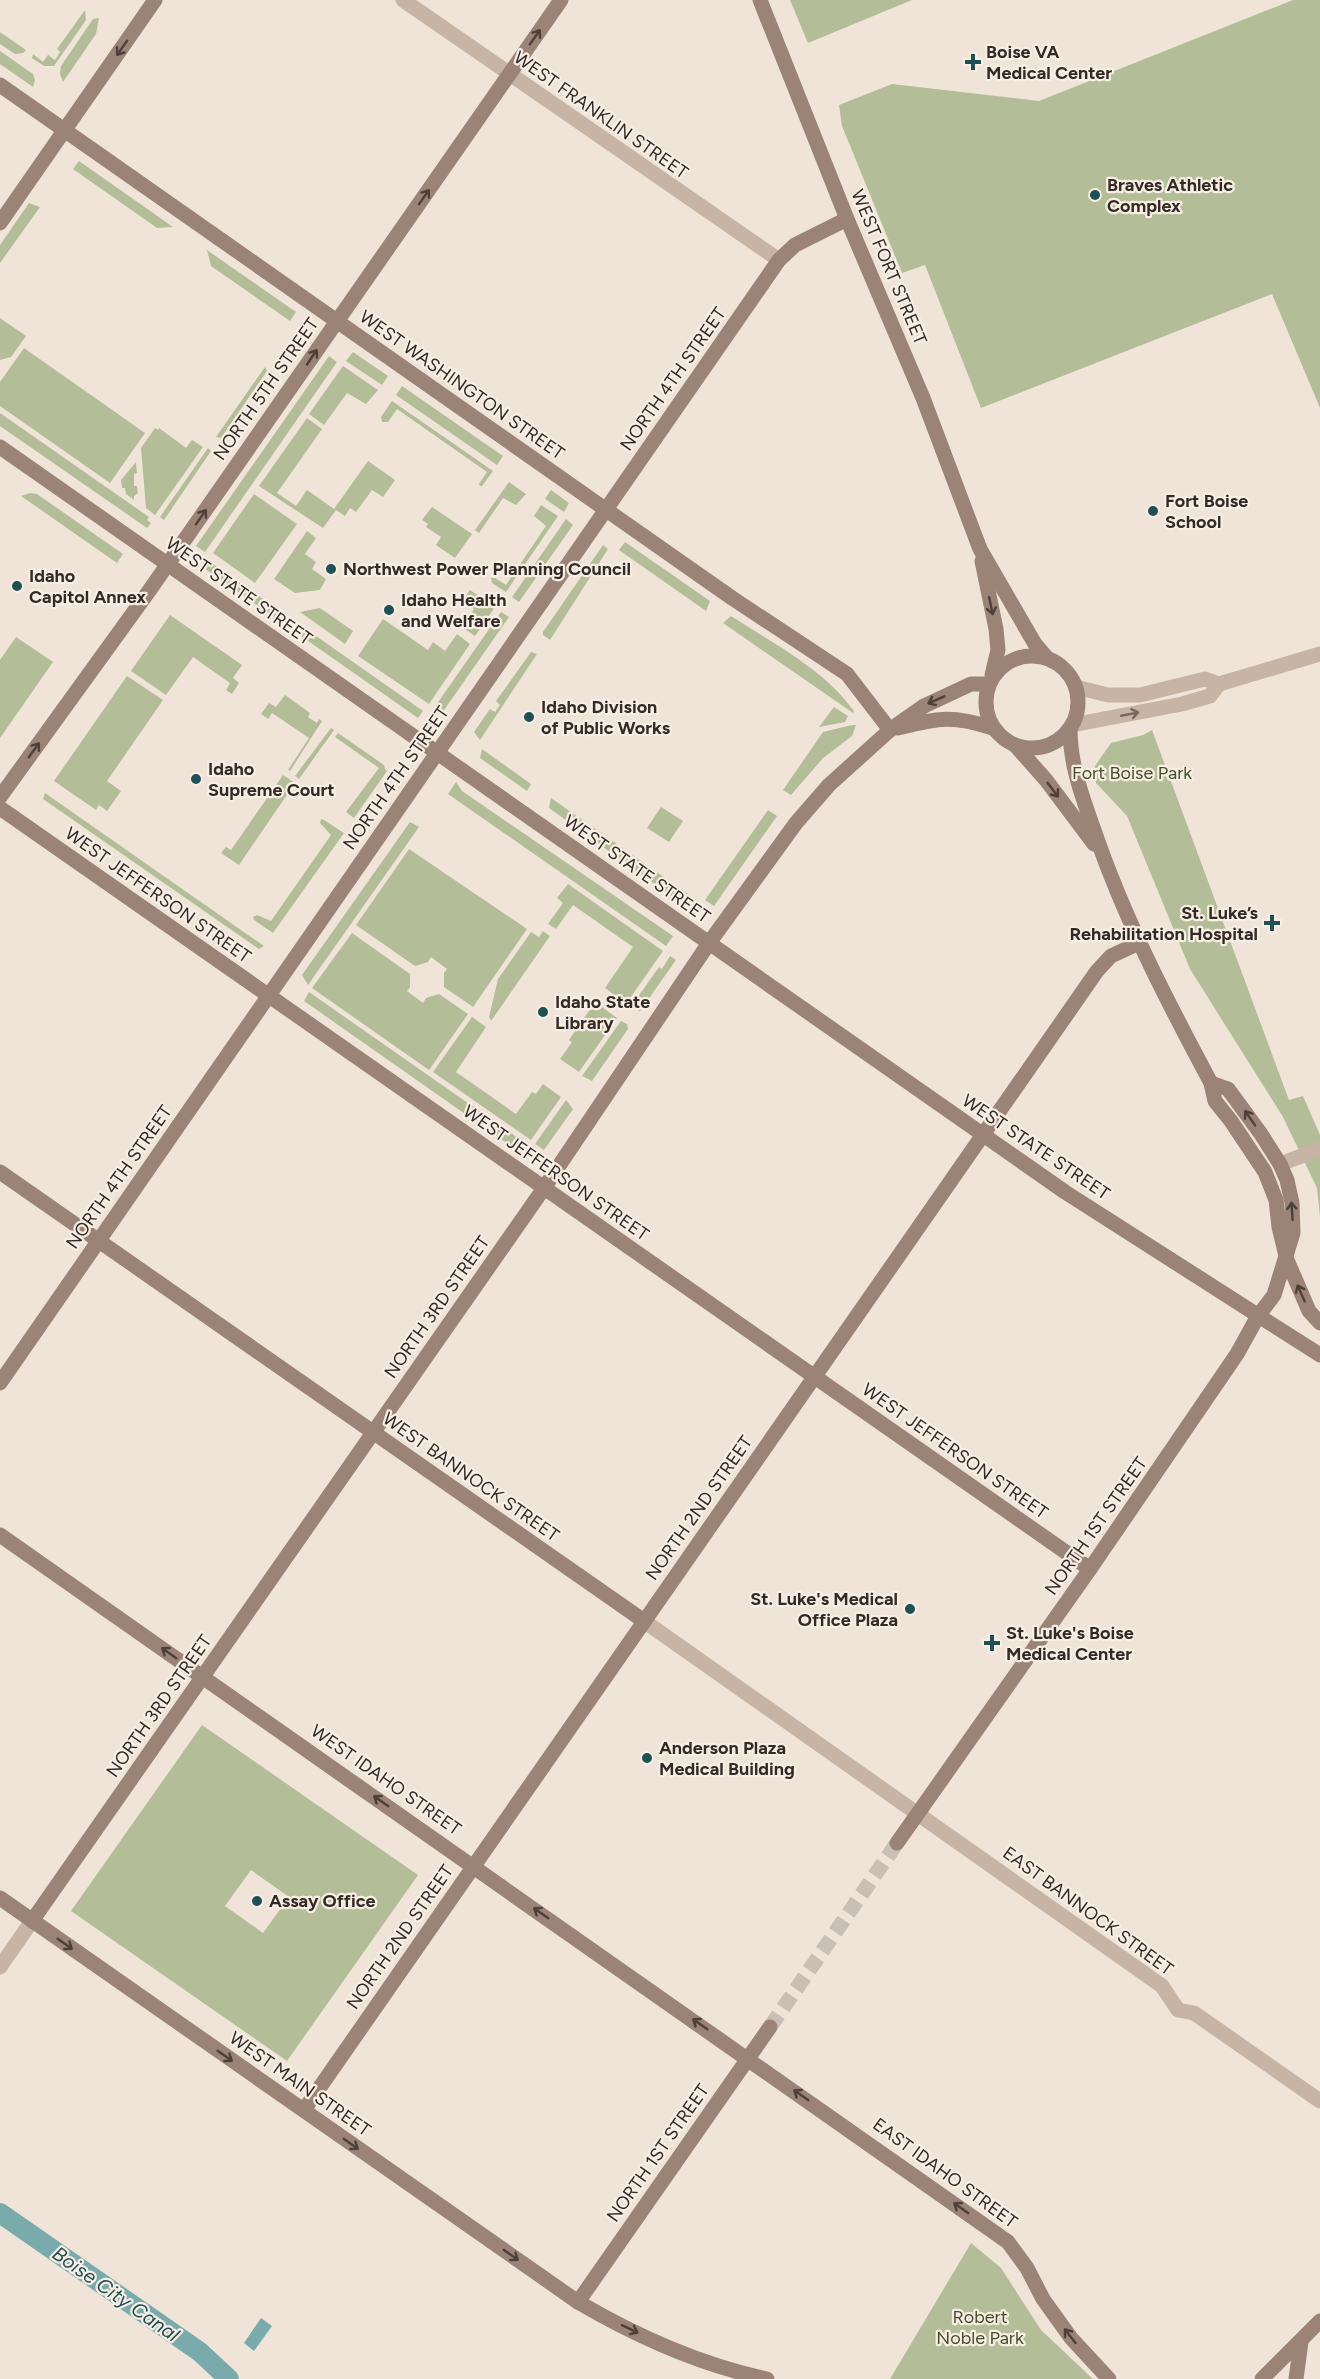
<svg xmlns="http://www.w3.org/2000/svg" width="1320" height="2379" font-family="Figtree,sans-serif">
<rect width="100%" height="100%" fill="#f0e4d8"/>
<g fill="#b3be99" fill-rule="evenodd">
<polygon points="790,0 912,0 808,43"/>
<polygon points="1293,0 1320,0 1320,408 1272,294 981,408 925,265 902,273 842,126 839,105 892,84 1039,101"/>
<polygon points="85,10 86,20 54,66 44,66 32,58 33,54 43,62 48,55 55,60 60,52 57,49"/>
<polygon points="99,18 96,34 63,82 60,74 61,66 93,19"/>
<polygon points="0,32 26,50 23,53 15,54 0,44"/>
<polygon points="0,51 33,74 35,80 33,87 0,64"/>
<polygon points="79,161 173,227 157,228 73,169"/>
<polygon points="29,203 40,207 0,263 0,245"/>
<polygon points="207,250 296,312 290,321 211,266"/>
<polygon points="0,318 26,336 11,357 0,360"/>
<polygon points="24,348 145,433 110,483 0,406 0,382"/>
<polygon points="353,352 388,376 382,385 346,361"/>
<polygon points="329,356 337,362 205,552 196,546"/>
<polygon points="343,366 378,390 366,404 347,393 324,425 309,414"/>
<polygon points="265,367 267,371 221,438 216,437"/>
<polygon points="402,386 503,456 497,465 396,395"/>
<polygon points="392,401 493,471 482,486 480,486 479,484 487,472 397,409 388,422 382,422 381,417"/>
<polygon points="0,413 149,517 147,520 151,523 147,528 0,426"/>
<polygon points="307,418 322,429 277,493 296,506 307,490 334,509 368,461 395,480 383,497 372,490 356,512 350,508 345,516 336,510 323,528 259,486"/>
<polygon points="155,428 158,430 159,428 186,448 192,440 203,447 155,515 146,508 141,448"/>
<polygon points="208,448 211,451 164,520 160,517"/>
<polygon points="136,462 137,473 134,474 134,486 137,486 138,493 134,496 134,500 126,494 125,488 122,488 121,480"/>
<polygon points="509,482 526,494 516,505 503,498 479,533 475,530"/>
<polygon points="551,490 569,503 564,512 545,499"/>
<polygon points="30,493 37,494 123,554 117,563 21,496"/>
<polygon points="254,494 297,524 255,583 213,553"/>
<polygon points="541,505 558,516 506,592 492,583 491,578 495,578 506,585 546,526 534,516"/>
<polygon points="432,507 472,534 455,558 436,545 441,537 426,527 428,524 422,520"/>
<polygon points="566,519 573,525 519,602 512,597"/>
<polygon points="307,531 316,538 305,554 316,562 312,569 326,579 320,590 295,593 274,579"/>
<polygon points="625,542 710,601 706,611 619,550"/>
<polygon points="603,545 608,549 550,640 543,635 543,632"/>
<polygon points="206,559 423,711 418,718 201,566"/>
<polygon points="470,590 495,607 475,636 462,627 474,609 463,600"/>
<polygon points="320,608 353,631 345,644 300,612"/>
<polygon points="501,612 509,617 442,713 434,708"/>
<polygon points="170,615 242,665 233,678 239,683 232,694 226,690 230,683 193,657 166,695 131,671"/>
<path d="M731,616C774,644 824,669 854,711L853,713L723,623Z"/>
<polygon points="383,619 428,650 433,642 445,651 457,634 470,644 429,704 358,656"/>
<polygon points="16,637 53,662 0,738 0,660"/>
<polygon points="531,652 537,654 480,740 474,732 490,709 495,712 500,705 496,701"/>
<polygon points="127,676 163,700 107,781 121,791 107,811 99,805 96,810 54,781"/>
<polygon points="285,695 310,713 308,717 317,723 319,719 322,721 290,771 288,770 309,738 272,713 268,719 261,714 269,703 276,707"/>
<polygon points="834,707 848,716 845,722 819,727"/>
<polygon points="852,725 856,725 852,736 823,758 791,795 783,790 823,732"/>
<polygon points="331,728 334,730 299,779 295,776"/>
<polygon points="1152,730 1289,1100 1303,1096 1320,1135 1320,1217 1317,1188 1283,1117 1190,969 1127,816 1096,783 1095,766 1111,743 1143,735"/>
<polygon points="338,733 384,765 385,769 387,771 354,818 346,812 379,768 335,737"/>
<polygon points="482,749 531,784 527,791 480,758"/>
<polygon points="283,775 295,783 239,865 221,853 226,847 231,850"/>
<polygon points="456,782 462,791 673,936 666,946 448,794"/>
<polygon points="45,793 264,946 259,949 43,799"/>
<polygon points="551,798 698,901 692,911 549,808"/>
<polygon points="661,807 683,821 669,842 647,828"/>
<polygon points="768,810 777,816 714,906 705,900"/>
<polygon points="321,819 324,820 344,833 273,933 254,920 253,917 257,915 271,921 331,835 320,823"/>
<polygon points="410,822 419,827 308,985 302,975"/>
<polygon points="409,849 527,929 473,1007 444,987 444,973 447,969 431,957 428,962 415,966 356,925"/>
<polygon points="568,884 663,951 626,1004 605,988 633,947 573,905 556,929 548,924 563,903 557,898"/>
<polygon points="543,931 550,936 491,1021 489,1017 498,979 531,932 539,937"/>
<polygon points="352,933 410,974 410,987 407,991 423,1003 426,998 439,994 468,1014 429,1070 312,988"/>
<polygon points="670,956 676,960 640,1011 630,1008 659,967 662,969"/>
<polygon points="309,992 528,1145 522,1154 304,1001"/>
<polygon points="595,1002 617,1018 579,1072 560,1059 572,1042 569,1040"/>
<polygon points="472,1017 486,1027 456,1072 516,1114 532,1092 536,1094 543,1084 561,1097 531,1140 433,1072"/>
<polygon points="621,1021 627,1024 628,1029 592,1081 582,1076"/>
<polygon points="566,1100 573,1109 544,1150 535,1144"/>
<path d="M202,1725L418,1875L287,2061L71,1911ZM251,1870L289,1897L263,1933L225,1906Z"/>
<polygon points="971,2243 1001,2268 1041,2330 1093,2379 890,2379"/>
</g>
<polygon fill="#79abac" points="261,2318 272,2326 254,2351 244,2343"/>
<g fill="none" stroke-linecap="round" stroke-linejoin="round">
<polyline stroke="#79abac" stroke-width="20" points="0,2213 200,2352 229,2379"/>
<polyline stroke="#cabfb4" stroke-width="15" stroke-dasharray="15 8" stroke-linecap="butt" points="770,2027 897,1843"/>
<g stroke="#c7b4a5" stroke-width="15">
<polyline points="403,0 779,260"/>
<polyline points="1076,687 1108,695 1140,695 1205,679 1219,684 1320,654"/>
<polyline points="1072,725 1182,704 1210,696 1219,684"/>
<polyline points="1280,1164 1320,1149"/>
<polyline points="644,1621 1162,1986 1178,2010 1194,2013 1320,2101"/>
<polyline points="0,1967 32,1921"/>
</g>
<g stroke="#9b8377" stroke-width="15">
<polyline points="760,0 847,219 923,398 980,549 1035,644 1047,658"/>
<polyline points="0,85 732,598 847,674 890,730"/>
<polyline points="0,223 155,0"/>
<polyline points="0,447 1065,1192 1320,1355"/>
<polyline points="982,561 996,629 998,650 992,675"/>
<circle cx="1032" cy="702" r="46"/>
<path d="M898,728C940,718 951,715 993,728"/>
<path d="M1070,728C1070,765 1082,796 1094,830C1124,918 1167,1001 1211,1083L1215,1101L1231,1121L1265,1172L1276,1200L1279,1227L1287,1260L1309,1311L1320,1323"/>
<polyline points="1015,745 1046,780 1094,844"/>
<polyline points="0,797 149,591 561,0"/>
<polyline points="0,808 1090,1569"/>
<polyline points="0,1172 644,1621"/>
<polyline points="0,1383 779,260 795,245 847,219"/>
<polyline points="0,1535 1008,2242 1027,2268 1043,2299 1071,2338 1109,2379"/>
<polyline points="897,1843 1090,1569 1237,1354 1258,1316 1274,1295 1293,1233 1292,1203 1287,1180 1280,1164 1261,1134 1228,1089 1211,1083"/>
<path d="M0,1898L578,2302C636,2336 701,2365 767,2379"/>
<polyline points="32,1921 544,1188 709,943 796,823 829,785 890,730 924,706 971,684 988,684"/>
<polyline points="304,2110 1097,971 1111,956 1139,943"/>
<polyline points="578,2302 770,2027"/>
<polyline points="1262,2379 1320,2321"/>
<polyline points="1296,2379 1301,2342"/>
</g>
</g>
<defs><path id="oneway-shaft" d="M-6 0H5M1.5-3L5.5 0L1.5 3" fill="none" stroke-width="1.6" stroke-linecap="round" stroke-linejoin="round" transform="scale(1.5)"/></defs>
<g stroke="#4d403a">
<use href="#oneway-shaft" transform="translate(535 37) rotate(-55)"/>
<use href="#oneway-shaft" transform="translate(122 48) rotate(125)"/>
<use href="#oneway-shaft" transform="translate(424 197) rotate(-55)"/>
<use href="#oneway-shaft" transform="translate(312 357) rotate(-56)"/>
<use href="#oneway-shaft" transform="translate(201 517) rotate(-55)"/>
<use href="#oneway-shaft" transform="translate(991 606) rotate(78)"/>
<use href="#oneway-shaft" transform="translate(936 700) rotate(156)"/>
<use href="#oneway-shaft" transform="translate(34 750) rotate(-54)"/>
<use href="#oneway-shaft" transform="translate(1053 790) rotate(53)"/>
<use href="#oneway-shaft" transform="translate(1250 1118) rotate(-125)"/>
<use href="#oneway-shaft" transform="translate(1292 1211) rotate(-94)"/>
<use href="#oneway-shaft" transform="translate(1301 1293) rotate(-114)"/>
<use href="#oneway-shaft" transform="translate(169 1653) rotate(-145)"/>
<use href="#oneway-shaft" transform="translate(381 1801) rotate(-145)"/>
<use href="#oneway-shaft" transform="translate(541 1913) rotate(-145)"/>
<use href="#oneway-shaft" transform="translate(65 1944) rotate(35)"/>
<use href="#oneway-shaft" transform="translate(700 2024) rotate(-145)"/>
<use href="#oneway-shaft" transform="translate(225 2056) rotate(35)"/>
<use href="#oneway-shaft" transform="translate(801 2095) rotate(-145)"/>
<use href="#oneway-shaft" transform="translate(351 2144) rotate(35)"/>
<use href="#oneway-shaft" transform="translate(961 2208) rotate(-145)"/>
<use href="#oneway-shaft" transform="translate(511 2255) rotate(35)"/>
<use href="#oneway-shaft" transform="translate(630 2329) rotate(25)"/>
<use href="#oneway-shaft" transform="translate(1070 2336) rotate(-128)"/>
</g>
<use stroke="#76685f" href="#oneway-shaft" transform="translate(1130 714) rotate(-11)"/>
<g fill="#1d5153" stroke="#f8eee4" stroke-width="2">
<path d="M970 53h6v6h6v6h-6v6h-6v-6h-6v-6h6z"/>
<circle cx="1095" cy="195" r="6"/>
<circle cx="1153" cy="511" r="6"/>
<circle cx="331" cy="569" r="6"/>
<circle cx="17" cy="586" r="6"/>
<circle cx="389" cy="610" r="6"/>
<circle cx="529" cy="717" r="6"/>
<circle cx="196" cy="779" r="6"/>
<path d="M1269 914h6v6h6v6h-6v6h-6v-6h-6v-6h6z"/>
<circle cx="543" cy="1012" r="6"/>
<circle cx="910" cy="1609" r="6"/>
<path d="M989 1634h6v6h6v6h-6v6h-6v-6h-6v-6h6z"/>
<circle cx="647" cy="1758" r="6"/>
<circle cx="257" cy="1901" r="6"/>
</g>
<g text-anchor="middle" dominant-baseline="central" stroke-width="4.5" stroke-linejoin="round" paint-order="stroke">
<g font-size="18" font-weight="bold" fill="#332a26" stroke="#f8eee4" text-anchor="start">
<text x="986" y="52">Boise VA<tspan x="986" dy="21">Medical Center</tspan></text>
<text x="1107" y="185">Braves Athletic<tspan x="1107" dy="21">Complex</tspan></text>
<text x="1165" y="501">Fort Boise<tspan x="1165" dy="21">School</tspan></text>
<text x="343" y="569">Northwest Power Planning Council</text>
<text x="29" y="576">Idaho<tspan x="29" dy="21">Capitol Annex</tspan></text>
<text x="401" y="600">Idaho Health<tspan x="401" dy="21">and Welfare</tspan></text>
<text x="541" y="707">Idaho Division<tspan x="541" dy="21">of Public Works</tspan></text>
<text x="208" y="769">Idaho<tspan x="208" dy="21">Supreme Court</tspan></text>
<text x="1258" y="913" text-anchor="end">St. Luke’s<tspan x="1258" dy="21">Rehabilitation Hospital</tspan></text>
<text x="555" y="1002">Idaho State<tspan x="555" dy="21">Library</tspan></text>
<text x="898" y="1599" text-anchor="end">St. Luke's Medical<tspan x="898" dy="21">Office Plaza</tspan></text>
<text x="1006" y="1633">St. Luke's Boise<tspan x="1006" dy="21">Medical Center</tspan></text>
<text x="659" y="1748">Anderson Plaza<tspan x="659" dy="21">Medical Building</tspan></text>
<text x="269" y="1901">Assay Office</text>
</g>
<g font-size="18" fill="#332a26" stroke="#f8eee4">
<text transform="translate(601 115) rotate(35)">WEST FRANKLIN STREET</text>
<text transform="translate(889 267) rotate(67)">WEST FORT STREET</text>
<text transform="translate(673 379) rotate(-55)">NORTH 4TH STREET</text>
<text transform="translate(462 385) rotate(35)">WEST WASHINGTON STREET</text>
<text transform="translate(266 389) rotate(-55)">NORTH 5TH STREET</text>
<text transform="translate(239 591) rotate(35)">WEST STATE STREET</text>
<text transform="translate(396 778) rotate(-55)">NORTH 4TH STREET</text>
<text transform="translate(637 869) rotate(35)">WEST STATE STREET</text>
<text transform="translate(158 895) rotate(35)">WEST JEFFERSON STREET</text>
<text transform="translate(1036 1147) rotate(34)">WEST STATE STREET</text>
<text transform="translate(556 1173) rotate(35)">WEST JEFFERSON STREET</text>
<text transform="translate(119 1177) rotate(-55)">NORTH 4TH STREET</text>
<text transform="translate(437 1307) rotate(-55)">NORTH 3RD STREET</text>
<text transform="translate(955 1451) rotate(35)">WEST JEFFERSON STREET</text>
<text transform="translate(471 1477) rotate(35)">WEST BANNOCK STREET</text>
<text transform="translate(699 1508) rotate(-55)">NORTH 2ND STREET</text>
<text transform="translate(1096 1526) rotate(-55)">NORTH 1ST STREET</text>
<text transform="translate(159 1706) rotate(-55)">NORTH 3RD STREET</text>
<text transform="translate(386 1780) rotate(35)">WEST IDAHO STREET</text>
<text transform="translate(1088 1911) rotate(36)">EAST BANNOCK STREET</text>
<text transform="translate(400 1937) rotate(-55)">NORTH 2ND STREET</text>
<text transform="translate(300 2084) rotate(35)">WEST MAIN STREET</text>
<text transform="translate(658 2153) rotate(-55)">NORTH 1ST STREET</text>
<text transform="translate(945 2173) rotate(36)">EAST IDAHO STREET</text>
</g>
<g font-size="18" fill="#44502b" stroke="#f8eee4">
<text x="1132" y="773">Fort Boise Park</text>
<text x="980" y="2317">Robert<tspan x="980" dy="21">Noble Park</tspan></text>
</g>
<g font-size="20" font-style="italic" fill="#1d5153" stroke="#f8eee4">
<text transform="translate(116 2294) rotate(35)">Boise City Canal</text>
</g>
</g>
</svg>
